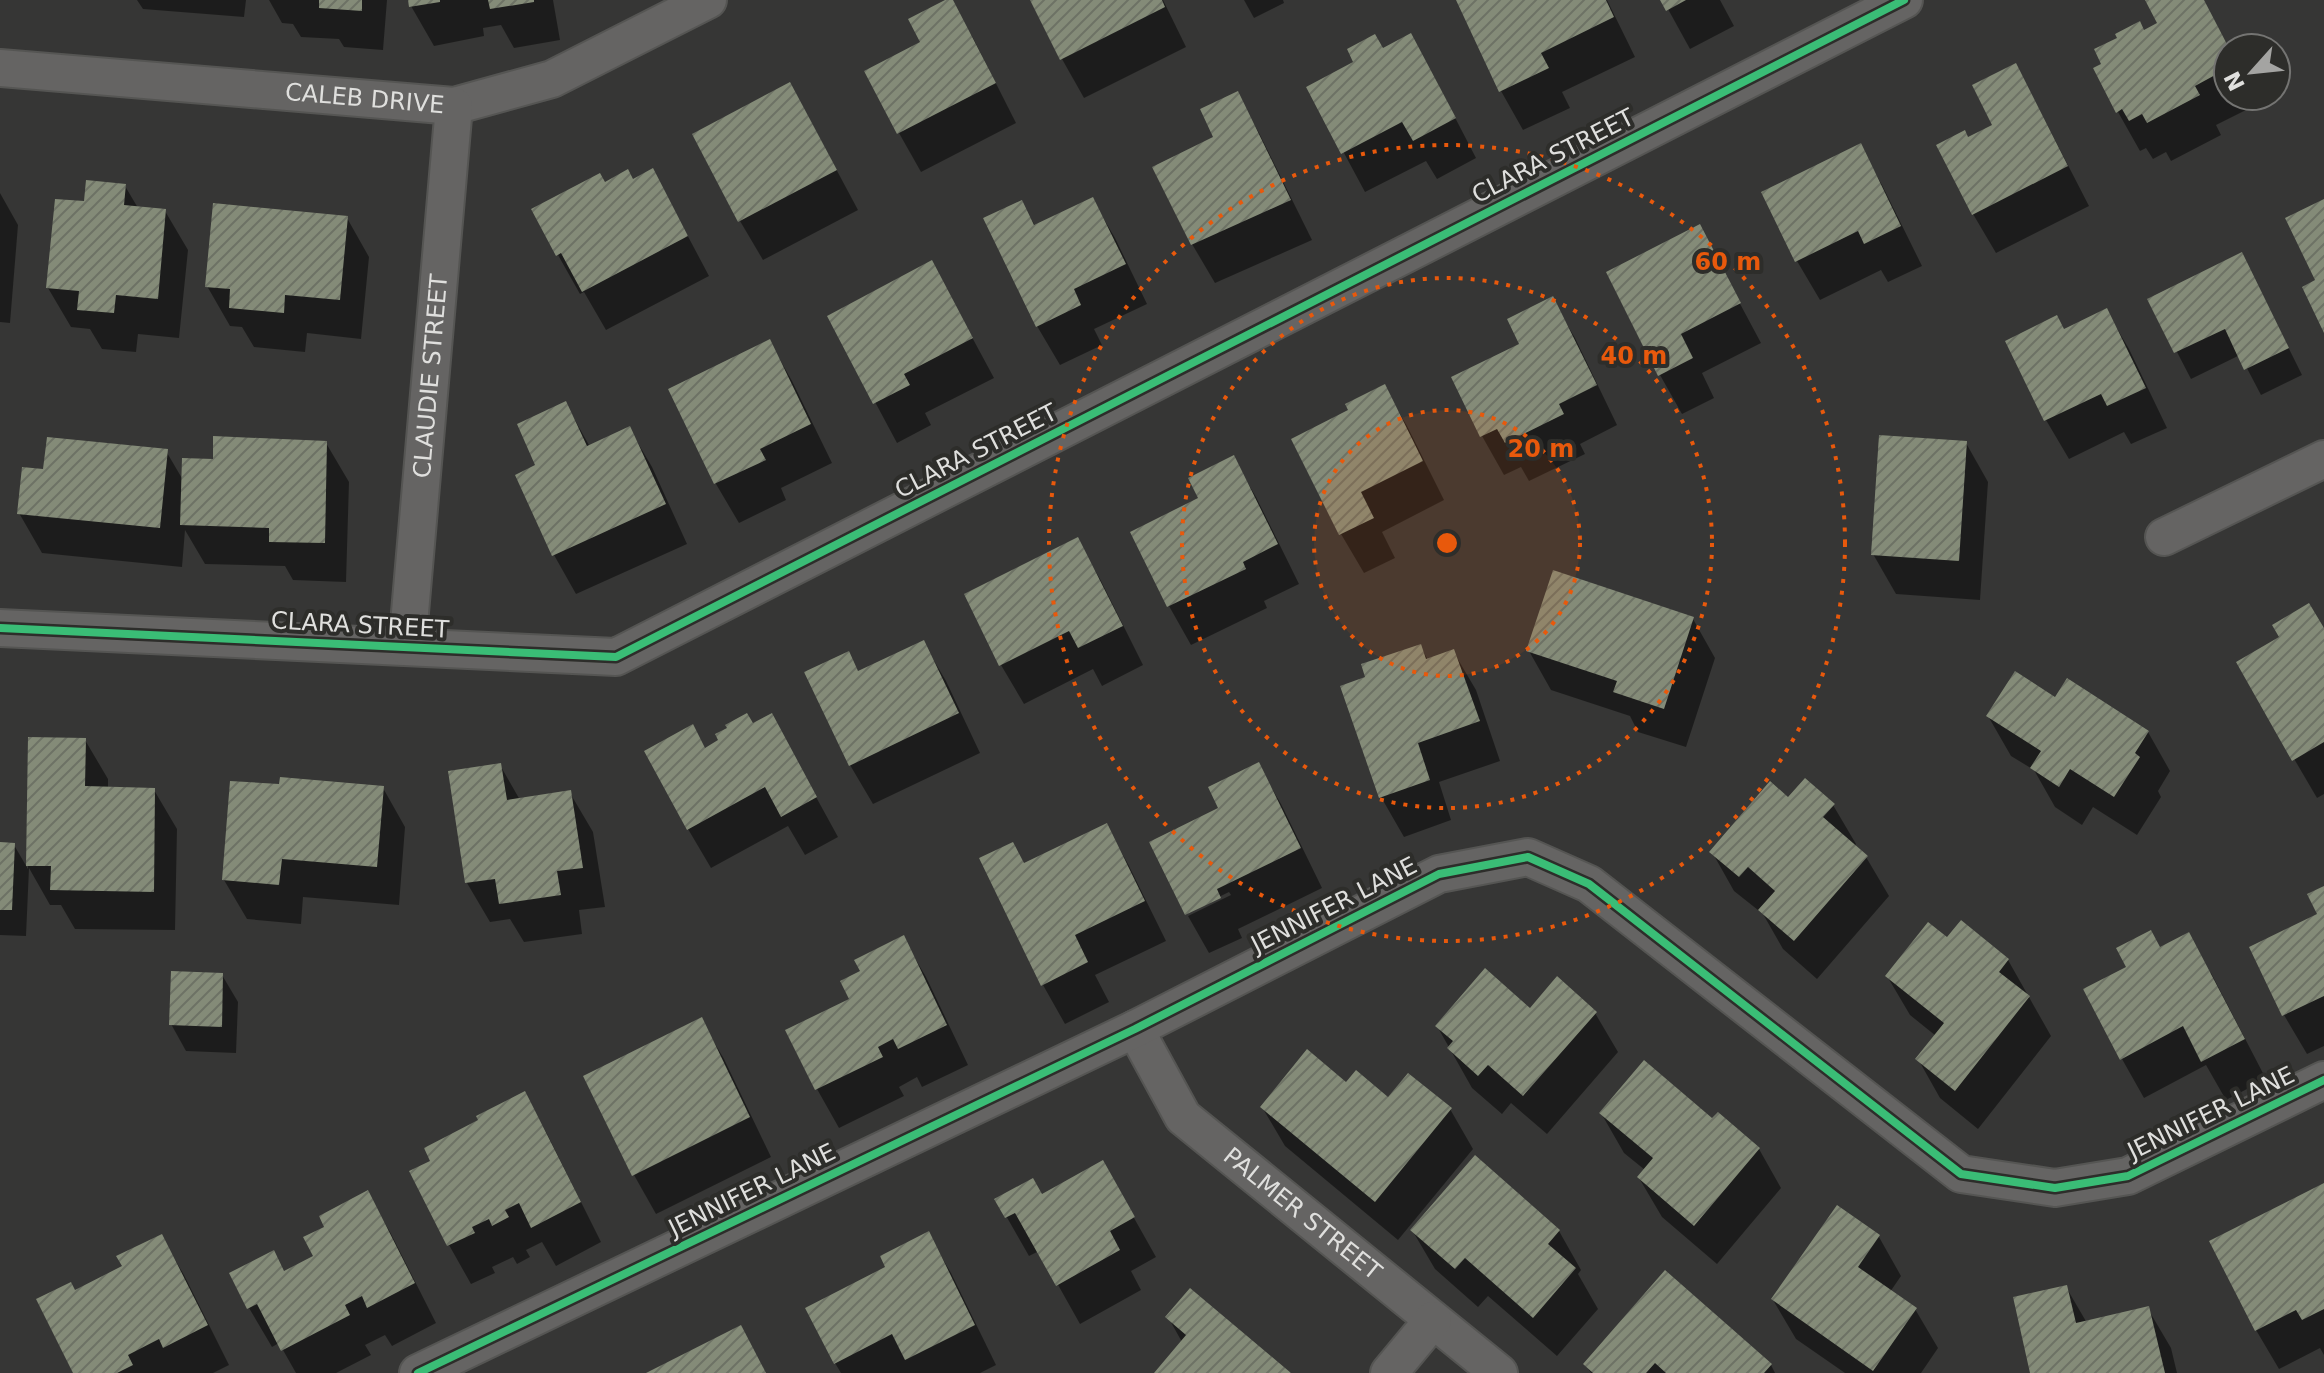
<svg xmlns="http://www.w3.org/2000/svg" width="2324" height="1373" font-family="'DejaVu Sans',sans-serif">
<defs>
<pattern id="building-hatch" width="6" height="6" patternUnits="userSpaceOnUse" patternTransform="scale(2)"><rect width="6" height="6" fill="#848b78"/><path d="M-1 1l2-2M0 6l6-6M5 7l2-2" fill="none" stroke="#6d7265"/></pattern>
</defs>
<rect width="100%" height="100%" fill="#363635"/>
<g fill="#0007">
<polygon points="137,0 246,0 244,17 143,9"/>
<polygon points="269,0 387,0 383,50 344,47 339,39 301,37 293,24 282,23"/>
<polygon points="410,0 553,0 560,40 514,48 501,25 483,28 484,36 434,46 411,6"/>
<polygon points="949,0 973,38 1016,123 921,172 899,133 923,42"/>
<polygon points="1032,0 1163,0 1186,47 1084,98 1062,59"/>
<polygon points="1244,0 1283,0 1284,3 1254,18"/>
<polygon points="1461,0 1607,0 1635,57 1562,92 1570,108 1523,130 1501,91 1458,1"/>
<polygon points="1663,0 1720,0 1734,26 1690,49"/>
<polygon points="2148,0 2203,0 2229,48 2228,96 2254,96 2258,104 2216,125 2221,135 2171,161 2166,152 2153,159 2146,148 2140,151 2118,112 2144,32 2160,24"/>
<polygon points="1383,51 1433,75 1476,158 1437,179 1426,161 1365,192 1309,88"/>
<polygon points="2015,66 2037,105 2089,206 1996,253 1973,214 1968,140 1995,126"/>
<polygon points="1237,94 1259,133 1312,240 1215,283 1192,244 1216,138"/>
<polygon points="812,124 858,210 763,260 740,221"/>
<polygon points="1860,146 1882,185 1922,266 1888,282 1881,270 1820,300 1797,261"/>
<polygon points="633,181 674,210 709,276 606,330 584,292 580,294 558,255 605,184"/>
<polygon points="125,186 138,208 165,211 188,250 179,338 138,334 136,352 102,349 90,329 71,327 48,288 86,203"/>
<polygon points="0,193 18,225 10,323 0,322"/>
<polygon points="1092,199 1115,238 1147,304 1094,329 1102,345 1060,365 1037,326 1021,202 1036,227"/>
<polygon points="347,218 369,257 361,339 307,333 305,352 254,347 242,327 230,326 207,286"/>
<polygon points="1699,227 1761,343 1702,373 1714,398 1682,414 1660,375"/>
<polygon points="932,263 994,378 925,413 931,425 897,443 829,316"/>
<polygon points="2256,282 2302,375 2261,395 2240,355 2191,379 2150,300"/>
<polygon points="1552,299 1575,338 1617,425 1580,444 1585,454 1529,481 1521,467 1504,475 1482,436 1454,378 1521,345"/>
<polygon points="2106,310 2129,349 2167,428 2131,444 2124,432 2069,459 2046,420 2008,341 2064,331"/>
<polygon points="770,342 792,381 832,463 781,488 786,500 739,523 716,484 671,390"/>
<polygon points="1384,387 1407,426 1444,500 1382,532 1395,558 1364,573 1341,534 1294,440 1351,411"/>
<polygon points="566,404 590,447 629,428 652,467 687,544 576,594 554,555 538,466"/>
<polygon points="326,443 349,482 346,582 293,580 285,566 205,564 185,530 182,567 42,553 19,513 45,471 166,451 183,480 215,461"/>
<polygon points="1966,443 1988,482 1980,600 1896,594 1873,554"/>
<polygon points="1233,458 1256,497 1299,584 1264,601 1267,608 1191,645 1169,606"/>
<polygon points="1077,540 1100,579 1143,665 1102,686 1093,669 1024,704 1001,665 966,595"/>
<polygon points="1693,619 1715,658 1686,747 1638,732 1630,716 1551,690 1529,651"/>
<polygon points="2324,632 2324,794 2317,798 2238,663"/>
<polygon points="923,642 946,681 980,753 873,804 850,765 848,653 859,673"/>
<polygon points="1420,646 1428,660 1453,651 1476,690 1500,761 1439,782 1451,820 1404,837 1381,797 1342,687 1368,678"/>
<polygon points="2056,699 2148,732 2170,771 2158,791 2161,797 2137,835 2093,807 2082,825 2055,807 2034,770 2011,756 1988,716"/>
<polygon points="753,725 793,755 838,837 805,855 788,826 711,868 688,829 705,749"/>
<polygon points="30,739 85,740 108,779 108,789 154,790 177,829 175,930 75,929 61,905 50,905 29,868 26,936 0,935 0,844 14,845 28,869"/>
<polygon points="500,765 520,800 570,793 593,832 605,907 579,910 582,934 524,942 510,919 490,922 467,883"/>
<polygon points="1258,765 1281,804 1322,888 1238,929 1242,938 1209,953 1188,916 1231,895 1229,892 1186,913 1221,809"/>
<polygon points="383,788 405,827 399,905 303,897 301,924 247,919 224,880"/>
<polygon points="1788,800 1833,805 1856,844 1854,847 1866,857 1889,896 1817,979 1783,949 1763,914 1734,891 1712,852"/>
<polygon points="1106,825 1128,864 1166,941 1095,975 1109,1002 1065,1024 1043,985 1024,865"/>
<polygon points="2324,888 2324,1046 2307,1054 2284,1015 2252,948 2320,915"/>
<polygon points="903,938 926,977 968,1065 922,1087 917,1077 899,1087 904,1096 839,1128 817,1089 863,972"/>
<polygon points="1947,940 2008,960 2051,1036 1978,1129 1940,1098 1918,1059 1936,1036 1910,1015 1887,976"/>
<polygon points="2160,950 2211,973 2266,1079 2226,1100 2206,1065 2144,1098 2122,1059"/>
<polygon points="222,975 238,1002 236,1053 186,1051 171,1024"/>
<polygon points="1531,1011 1595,1013 1618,1052 1547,1134 1511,1103 1502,1114 1472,1088 1437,1026"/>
<polygon points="701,1020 724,1059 771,1157 656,1214 634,1175"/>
<polygon points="1346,1084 1389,1100 1450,1109 1473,1149 1398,1240 1285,1146 1262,1107"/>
<polygon points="524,1093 546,1132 601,1242 556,1266 542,1242 526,1250 530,1257 517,1264 513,1257 492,1267 495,1273 471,1284 449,1245 412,1172 433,1162 481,1121"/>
<polygon points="1601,1113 1712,1121 1759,1149 1781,1188 1717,1264 1662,1217 1639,1178 1645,1170 1624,1153"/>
<polygon points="2324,1186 2324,1355 2320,1348 2279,1369 2256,1330 2212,1242"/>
<polygon points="367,1193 390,1232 436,1323 392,1346 385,1335 365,1345 371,1355 336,1373 296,1373 279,1343 272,1347 249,1308 284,1273 316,1257 327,1228"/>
<polygon points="1042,1197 1125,1202 1156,1257 1131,1271 1141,1290 1080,1324 1039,1251 1029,1256 997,1200"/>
<polygon points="1412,1230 1559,1231 1581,1270 1578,1274 1598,1309 1557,1356 1488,1296 1478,1307 1435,1269"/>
<polygon points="928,1234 951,1273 996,1365 980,1373 841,1373 835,1363 888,1268"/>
<polygon points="161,1236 184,1275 229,1365 213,1373 75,1373 75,1292 124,1267"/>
<polygon points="1879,1237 1901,1276 1890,1292 1915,1309 1938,1348 1921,1373 1845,1373 1796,1339 1773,1300"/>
<polygon points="1665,1273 1771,1365 1775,1373 1591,1373 1585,1364"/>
<polygon points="2066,1287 2087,1323 2148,1309 2171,1348 2177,1373 2032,1373"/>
<polygon points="1168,1317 1288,1373 1157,1373 1182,1342"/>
</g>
<g fill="url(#building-hatch)">
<polygon points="319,0 362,0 362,11 319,8"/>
<polygon points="408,0 440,0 440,2 409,7"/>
<polygon points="488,0 534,0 534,2 490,9"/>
<polygon points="945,0 953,0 996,83 897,134 864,71 920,42 908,19"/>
<polygon points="1030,0 1162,0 1165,7 1060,60"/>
<polygon points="1456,0 1606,0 1614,17 1541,53 1549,68 1499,92"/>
<polygon points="1660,0 1686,0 1666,11"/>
<polygon points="2145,0 2204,0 2229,48 2228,68 2195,86 2200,95 2147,123 2142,114 2129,121 2122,109 2116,113 2093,68 2101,64 2094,49 2117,38 2115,34 2140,21 2144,30 2157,23"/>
<polygon points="1411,33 1456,118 1413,141 1402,122 1341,154 1306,87 1353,62 1347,49 1375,34 1383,48"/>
<polygon points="2016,63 2068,166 1972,215 1936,145 1965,130 1968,137 1992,125 1972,85"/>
<polygon points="790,82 837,170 738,222 692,134"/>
<polygon points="1238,91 1291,200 1191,245 1152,167 1213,137 1200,109"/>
<polygon points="1861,143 1901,226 1864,244 1858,231 1795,262 1761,192"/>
<polygon points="653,168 688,236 582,292 561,253 556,256 531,209 600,173 605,182 628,169 633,179"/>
<polygon points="86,180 126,184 124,205 166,209 158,299 116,295 114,313 77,310 79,291 46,288 55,199 84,201"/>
<polygon points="1093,197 1126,264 1074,289 1081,305 1036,327 983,218 1022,200 1034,225"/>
<polygon points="2324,199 2324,333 2302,287 2315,280 2285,218"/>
<polygon points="213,203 348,216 340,300 285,295 284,313 229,308 230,289 205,287"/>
<polygon points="1700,224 1741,303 1681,334 1693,358 1658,376 1606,272"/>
<polygon points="2242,252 2289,348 2244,370 2225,329 2174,353 2147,299"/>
<polygon points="932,260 973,338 904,374 910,385 873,404 827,316"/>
<polygon points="1553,296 1597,385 1559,404 1564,414 1505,443 1497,429 1480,437 1451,377 1519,344 1507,319"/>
<polygon points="2107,308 2146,388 2107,406 2101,394 2044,421 2005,341 2057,315 2064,329"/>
<polygon points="770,339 811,424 760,449 766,460 714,484 668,389"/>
<polygon points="1385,384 1423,461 1361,492 1374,518 1339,535 1291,439 1348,410 1345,404"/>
<polygon points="566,401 587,446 630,426 666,504 552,556 515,475 535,465 517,424"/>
<polygon points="1879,435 1967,441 1959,561 1871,555"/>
<polygon points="213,436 327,441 325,543 269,542 269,528 180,525 182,458 213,459"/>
<polygon points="47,437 168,449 160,528 17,514 22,467 43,469"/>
<polygon points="1234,455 1278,544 1243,562 1246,569 1167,607 1130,532 1198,498 1188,478"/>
<polygon points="1078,537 1123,626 1078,648 1069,631 999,666 964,594"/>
<polygon points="1553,570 1694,617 1664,709 1613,692 1617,681 1526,651"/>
<polygon points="2309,603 2324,628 2324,742 2292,761 2236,662 2279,637 2272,625"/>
<polygon points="924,640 959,713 849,766 804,672 849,651 858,671"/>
<polygon points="1421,644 1426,659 1454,649 1480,721 1418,743 1430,780 1379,798 1340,686 1365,677 1361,664"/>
<polygon points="2015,671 2055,697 2067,678 2149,731 2135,753 2140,757 2114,797 2070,769 2059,787 2030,768 2041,751 1986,716"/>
<polygon points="747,713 753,723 772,713 817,797 781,817 765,787 687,830 644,751 693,724 705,748 718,740 715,734 727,728 725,725"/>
<polygon points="28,737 86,738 85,786 155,788 154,892 50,890 51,866 26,866"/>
<polygon points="1259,762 1301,848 1217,889 1221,898 1185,915 1149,842 1218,808 1208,787"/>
<polygon points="501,763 507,800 571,790 583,868 557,871 561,895 499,904 495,879 465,883 448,771"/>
<polygon points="280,777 384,786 377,867 282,859 279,885 222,880 230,781 279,784"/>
<polygon points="1805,778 1835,804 1823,817 1868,856 1794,941 1758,910 1775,891 1748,867 1739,877 1709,852 1770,781 1788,797"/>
<polygon points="1107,823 1145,901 1075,935 1088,962 1041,986 979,858 1013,842 1024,863"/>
<polygon points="0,842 15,843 12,910 0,910"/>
<polygon points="2324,886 2324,996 2282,1016 2249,947 2317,914 2307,894"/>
<polygon points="1961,920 2009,959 1999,972 2030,996 1955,1091 1915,1059 1944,1023 1885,976 1928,922 1947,937"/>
<polygon points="2151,930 2160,947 2189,932 2245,1039 2201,1062 2183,1026 2120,1060 2083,989 2126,967 2116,948"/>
<polygon points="904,935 947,1025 898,1049 893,1039 878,1047 883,1057 815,1090 785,1030 849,999 840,981 860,971 854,960"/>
<polygon points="1485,968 1530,1008 1557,976 1597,1012 1523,1096 1488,1065 1478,1076 1447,1048 1453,1041 1435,1026"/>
<polygon points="171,971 223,973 222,1027 169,1025"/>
<polygon points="702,1017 750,1117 632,1176 583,1076"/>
<polygon points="1307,1049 1346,1082 1356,1070 1388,1097 1408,1073 1452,1108 1375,1202 1260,1107"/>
<polygon points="1644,1060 1712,1118 1718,1112 1760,1148 1694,1226 1637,1177 1653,1158 1599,1113"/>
<polygon points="525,1091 581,1202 531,1228 519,1203 505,1210 509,1217 492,1226 489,1219 472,1227 475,1233 447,1246 409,1171 430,1161 424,1148 478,1120 476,1116"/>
<polygon points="1475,1155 1560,1230 1548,1244 1576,1268 1533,1318 1465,1258 1455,1269 1410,1230"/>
<polygon points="1103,1160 1135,1217 1110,1231 1120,1250 1056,1286 1015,1213 1005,1218 994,1199 1033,1178 1042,1194"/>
<polygon points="2324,1183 2324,1309 2302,1320 2296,1310 2255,1331 2209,1241"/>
<polygon points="368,1190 415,1283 367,1308 362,1296 345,1305 350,1315 281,1351 257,1304 247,1309 229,1273 274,1250 284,1271 313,1256 303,1237 324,1227 319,1216"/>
<polygon points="1837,1205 1880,1235 1858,1267 1917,1308 1873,1371 1771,1299"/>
<polygon points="929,1231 975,1325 905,1360 892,1334 834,1364 805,1308 885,1267 880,1256"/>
<polygon points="162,1234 208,1325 163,1348 159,1339 128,1355 133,1365 117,1373 73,1373 36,1299 71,1282 75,1290 122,1266 116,1256"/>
<polygon points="1665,1270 1772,1364 1764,1373 1666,1373 1655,1363 1646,1373 1593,1373 1583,1364"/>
<polygon points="2067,1285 2076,1323 2149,1306 2165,1373 2030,1373 2013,1297"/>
<polygon points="1190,1288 1291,1373 1154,1373 1186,1335 1165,1317"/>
<polygon points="741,1325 766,1373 646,1373"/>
</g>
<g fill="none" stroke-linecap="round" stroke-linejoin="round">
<defs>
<g id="street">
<path id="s1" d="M0,68L454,106L552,79L708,0"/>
<polyline points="2164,537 2324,459"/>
<polyline points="0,628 616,657 1904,0"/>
<path id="s2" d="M407,647L454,106"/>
<path id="s3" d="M1135,1029L1183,1117L1499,1373"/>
<polyline points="418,1373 1135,1029 1439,874 1528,857 1589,884 1961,1174 2055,1188 2128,1176 2324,1080"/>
<polyline points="1389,1373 1433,1320"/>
</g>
</defs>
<use href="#street" stroke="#555553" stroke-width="40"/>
<use href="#street" stroke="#656463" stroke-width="36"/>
<defs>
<g id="cycleway">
<polyline points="0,628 616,657 1904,0"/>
<polyline points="418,1373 1135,1029 1439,874 1528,857 1589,884 1961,1174 2055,1188 2128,1176 2324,1080"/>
</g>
</defs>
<use href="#cycleway" stroke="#2d2d2a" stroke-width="13"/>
<use href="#cycleway" stroke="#3abd76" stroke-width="8"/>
</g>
<circle cx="1447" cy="543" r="133" fill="#e8590c" fill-opacity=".12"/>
<g fill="none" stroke="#e8590c" stroke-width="4" stroke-dasharray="4 8">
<circle cx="1447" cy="543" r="133"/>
<circle cx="1447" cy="543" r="265"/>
<circle cx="1447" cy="543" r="398"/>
</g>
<g text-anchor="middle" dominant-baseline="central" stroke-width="8" stroke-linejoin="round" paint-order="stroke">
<g font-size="24" fill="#dfdfdd" stroke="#2d2d2a">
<text stroke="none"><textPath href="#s1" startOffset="366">CALEB DRIVE</textPath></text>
<text transform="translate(1553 156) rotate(-27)">CLARA STREET</text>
<text stroke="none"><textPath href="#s2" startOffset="272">CLAUDIE STREET</textPath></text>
<text transform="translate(976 451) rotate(-27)">CLARA STREET</text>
<text transform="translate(360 625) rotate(3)">CLARA STREET</text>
<text transform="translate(1334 905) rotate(-27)">JENNIFER LANE</text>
<text transform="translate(2211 1113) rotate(-26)">JENNIFER LANE</text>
<text transform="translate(752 1190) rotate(-26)">JENNIFER LANE</text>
<text stroke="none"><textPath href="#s3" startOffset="254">PALMER STREET</textPath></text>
</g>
</g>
<circle cx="1447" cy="543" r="12" fill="#e8590c" stroke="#2d2d2a" stroke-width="4"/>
<g font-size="24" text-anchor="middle" font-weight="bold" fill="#e8590c" stroke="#2d2d2a" stroke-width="8" stroke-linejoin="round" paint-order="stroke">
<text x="1728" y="270">60 m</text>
<text x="1634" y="364">40 m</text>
<text x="1541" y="457">20 m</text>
</g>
<g transform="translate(2252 72) rotate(243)"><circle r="38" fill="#2d2d2a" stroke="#747472" stroke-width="2"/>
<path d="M0-6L14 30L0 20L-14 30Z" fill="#a4a4a2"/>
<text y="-12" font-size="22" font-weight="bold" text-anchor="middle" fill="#dfdfdd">N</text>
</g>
</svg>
